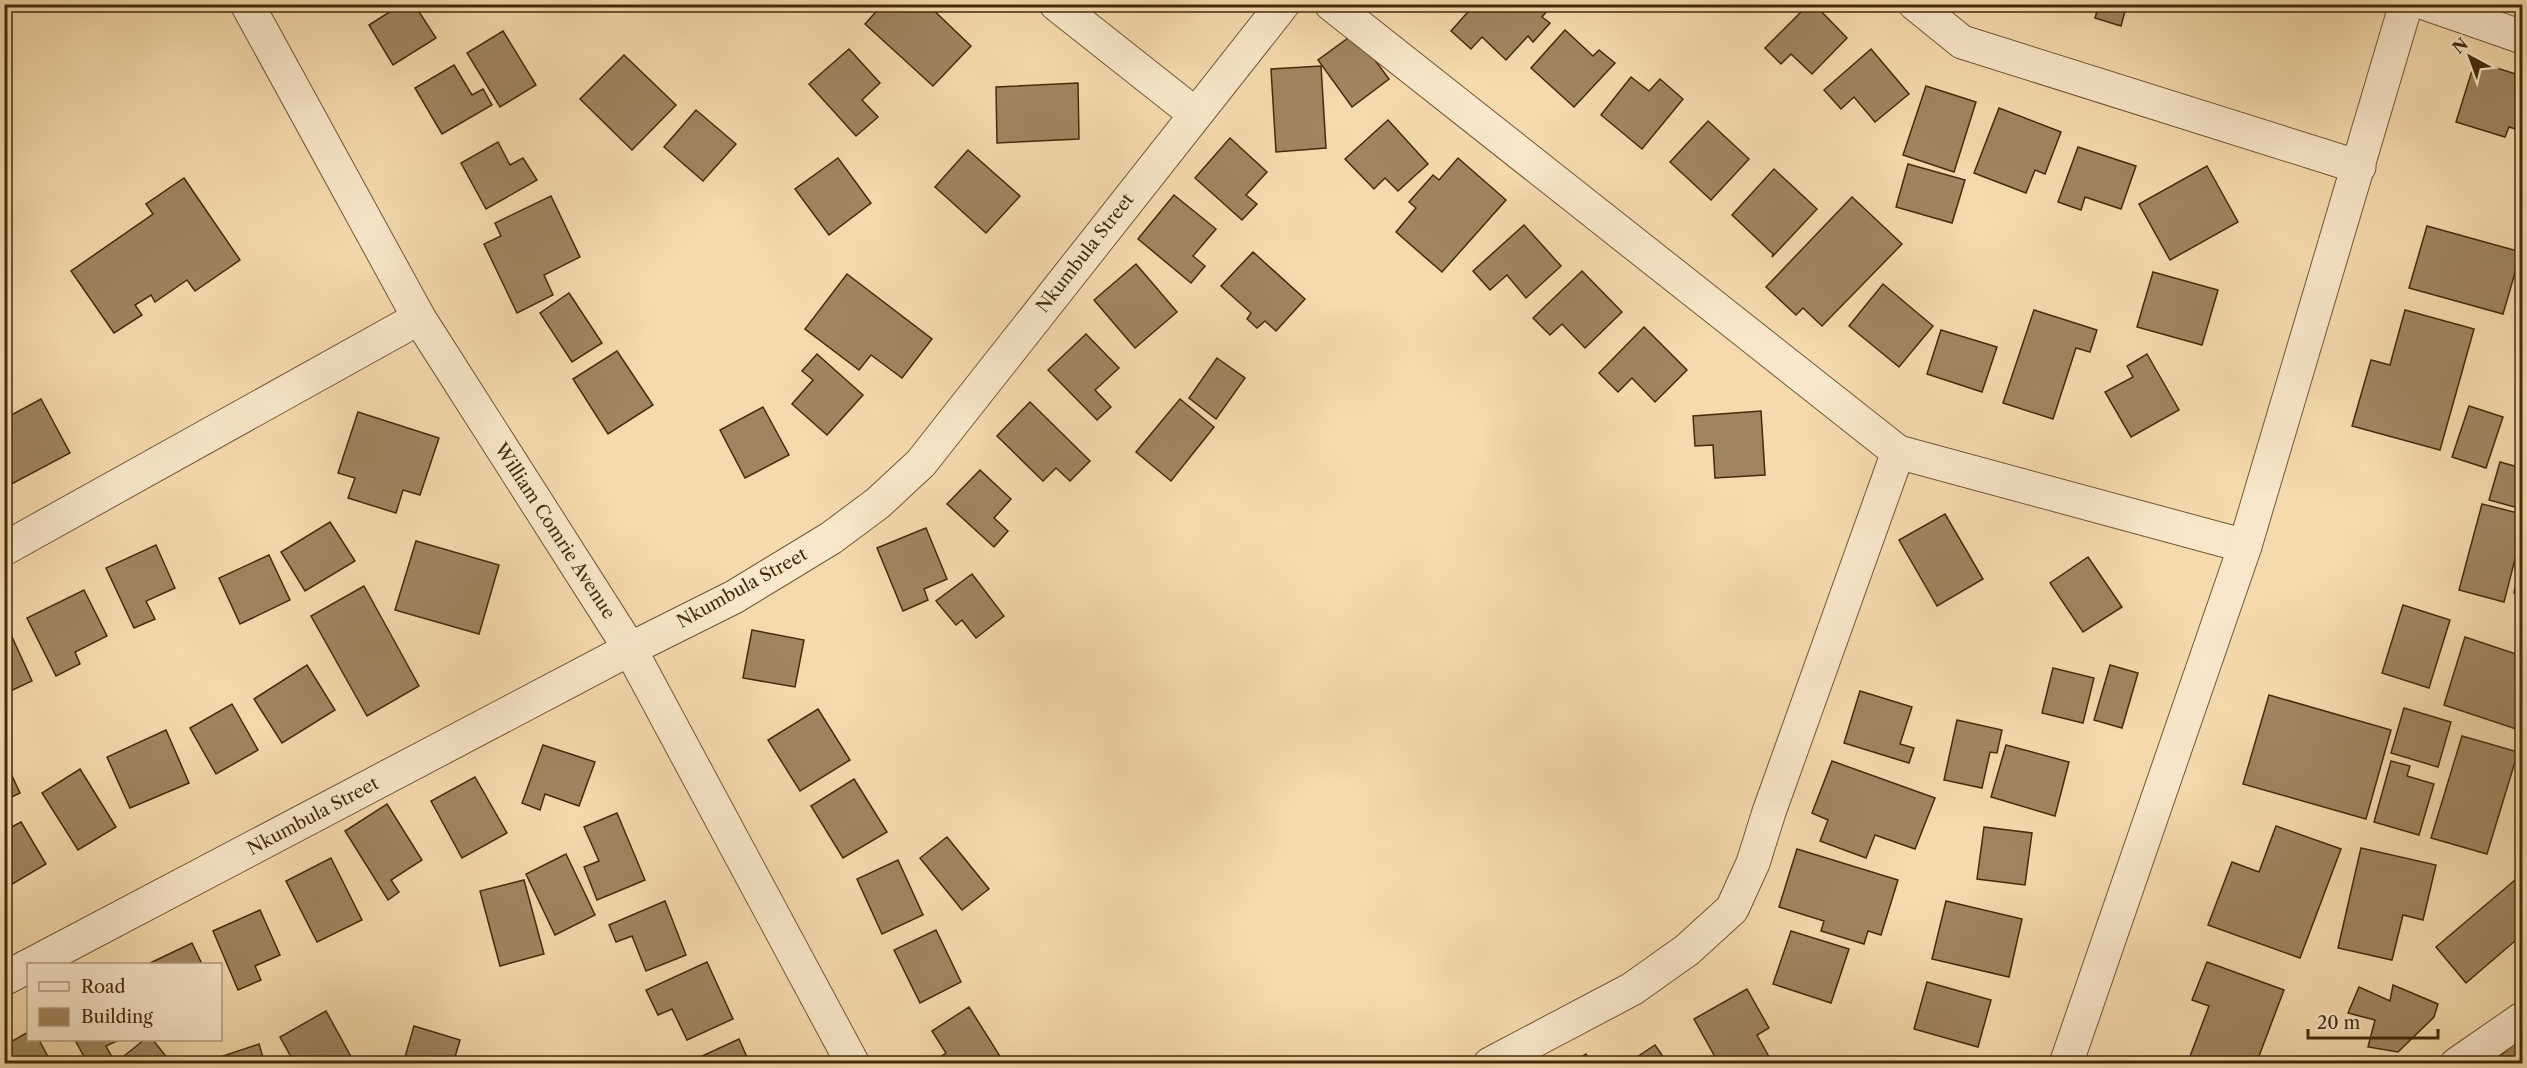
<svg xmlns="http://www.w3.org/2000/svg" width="2527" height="1068" font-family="'Libre Caslon Text',serif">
<rect width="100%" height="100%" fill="#f5daad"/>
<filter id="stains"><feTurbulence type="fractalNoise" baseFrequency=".00333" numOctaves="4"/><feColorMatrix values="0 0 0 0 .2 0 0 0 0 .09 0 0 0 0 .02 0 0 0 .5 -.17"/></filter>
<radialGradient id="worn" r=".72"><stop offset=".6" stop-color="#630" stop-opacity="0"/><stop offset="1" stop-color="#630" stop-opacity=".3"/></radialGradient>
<g fill="#a08660" stroke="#432b0c" stroke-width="1.5">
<polygon points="402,4 414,4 436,38 393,65 369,25"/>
<polygon points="883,4 927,4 971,46 933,86 865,24"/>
<polygon points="1475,4 1553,4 1542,17 1550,23 1533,42 1528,36 1506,60 1482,37 1471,49 1451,31"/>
<polygon points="1809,4 1814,4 1847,38 1812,74 1791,54 1781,64 1765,48"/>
<polygon points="2099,4 2127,4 2121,26 2095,18"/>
<polygon points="1565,30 1593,56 1599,50 1615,63 1574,107 1531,68"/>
<polygon points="503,31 536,85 500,107 467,53"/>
<polygon points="1355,33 1389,79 1352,107 1318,60"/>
<polygon points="849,49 880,83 862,100 878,117 856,136 809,84"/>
<polygon points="1871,49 1909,94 1875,122 1854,97 1841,109 1824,90"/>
<polygon points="624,55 676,105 632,150 580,99"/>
<polygon points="2475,61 2522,76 2522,131 2509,127 2505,137 2456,122"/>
<polygon points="454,65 472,95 483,89 492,105 442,134 415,88"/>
<polygon points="1321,66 1326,148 1276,152 1271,69"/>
<polygon points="1631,77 1649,91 1660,79 1683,99 1642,149 1601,115"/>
<polygon points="1078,83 1079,139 997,143 996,87"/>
<polygon points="1926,86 1976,102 1954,172 1903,155"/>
<polygon points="1999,108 2061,132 2045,174 2035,170 2026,193 1974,173"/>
<polygon points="696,110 736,144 703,181 664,147"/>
<polygon points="1388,120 1428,164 1398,191 1385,178 1374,189 1345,159"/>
<polygon points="1708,121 1749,159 1711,200 1670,162"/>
<polygon points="1230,138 1267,172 1246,195 1257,204 1242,220 1195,178"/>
<polygon points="498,142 510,165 523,158 537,180 486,209 461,163"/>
<polygon points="2078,147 2136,166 2121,209 2085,197 2081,210 2058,202"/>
<polygon points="968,150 1020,196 986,233 935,187"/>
<polygon points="838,158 871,203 829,235 795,189"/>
<polygon points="1458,158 1506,200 1442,272 1396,232 1416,208 1409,202 1433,175 1439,180"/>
<polygon points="1908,164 1965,180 1952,223 1896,207"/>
<polygon points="2207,166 2238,222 2170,260 2139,204"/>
<polygon points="1774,169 1817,209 1772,257 1773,254 1732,215"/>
<polygon points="184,178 240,260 195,291 187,280 155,302 151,295 135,305 142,315 114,333 71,271 153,214 146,204"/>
<polygon points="1174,195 1216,229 1193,256 1205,266 1191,283 1138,239"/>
<polygon points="551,196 580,257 544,275 553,295 517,313 484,244 501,236 495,223"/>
<polygon points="1852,197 1902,244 1822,326 1803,308 1796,315 1766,287"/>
<polygon points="1524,225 1561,266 1526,298 1507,275 1490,290 1473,271"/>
<polygon points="2427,226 2521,252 2503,314 2409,288"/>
<polygon points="1253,252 1305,299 1276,331 1265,321 1257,328 1247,319 1251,313 1221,286"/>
<polygon points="1136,264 1177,312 1135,348 1094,300"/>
<polygon points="1582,271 1622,312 1585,348 1562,324 1550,335 1533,318"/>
<polygon points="2153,272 2218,290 2202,345 2137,327"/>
<polygon points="847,274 932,339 902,378 871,355 859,370 805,329"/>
<polygon points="1883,284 1933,326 1899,367 1849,326"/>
<polygon points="569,293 602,343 572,362 540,313"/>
<polygon points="2034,310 2097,330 2090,352 2076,348 2053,419 2003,403"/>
<polygon points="2405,310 2474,329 2440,450 2352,426 2371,360 2390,365"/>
<polygon points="1644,327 1687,370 1655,402 1632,378 1618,392 1599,373"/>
<polygon points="1941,330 1997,347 1982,392 1927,374"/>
<polygon points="1086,334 1119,368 1095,390 1111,407 1097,420 1048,370"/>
<polygon points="617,351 653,405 608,434 573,379"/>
<polygon points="817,354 863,395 827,435 792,404 813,380 802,371"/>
<polygon points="2147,354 2179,410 2131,437 2105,392 2133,377 2127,366"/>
<polygon points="1217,358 1245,378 1216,419 1189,398"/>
<polygon points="41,399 70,453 4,488 4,419"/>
<polygon points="1180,399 1214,427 1171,481 1136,452"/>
<polygon points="1030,402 1090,461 1070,481 1056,468 1043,481 997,436"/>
<polygon points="2469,406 2503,417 2486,468 2452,457"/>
<polygon points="763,407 789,455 745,478 720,430"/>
<polygon points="1761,411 1765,475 1715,478 1713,445 1695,446 1693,416"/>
<polygon points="358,412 439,438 420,495 403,490 396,513 348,498 355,478 338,473"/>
<polygon points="2500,462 2522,468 2522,509 2489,500"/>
<polygon points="980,470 1011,499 994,518 1008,531 994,547 947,504"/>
<polygon points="2482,504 2522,514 2522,532 2504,602 2459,590"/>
<polygon points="1945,514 1983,579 1937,606 1899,540"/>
<polygon points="330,522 355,561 305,591 281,552"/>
<polygon points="926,528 947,579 924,589 928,600 903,611 877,548"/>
<polygon points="416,541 499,565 479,634 395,610"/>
<polygon points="156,545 175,588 146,601 155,619 134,628 106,568"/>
<polygon points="2522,551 2522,595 2514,593"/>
<polygon points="269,555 290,600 240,624 219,578"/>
<polygon points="2088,557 2122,607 2083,632 2050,583"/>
<polygon points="972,574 1004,616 976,638 962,620 956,625 936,601"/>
<polygon points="364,586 419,686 367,716 311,616"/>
<polygon points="84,590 107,636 75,652 80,664 56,676 27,618"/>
<polygon points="2403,605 2450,620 2429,688 2382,673"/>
<polygon points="7,626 32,681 4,694 4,628"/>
<polygon points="752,630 804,640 795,687 743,678"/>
<polygon points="2465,637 2522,656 2522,731 2444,705"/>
<polygon points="307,665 335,710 282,743 254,699"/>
<polygon points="2110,665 2138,673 2122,728 2094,720"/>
<polygon points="2053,668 2094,678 2083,723 2042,713"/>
<polygon points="1860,691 1912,707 1900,744 1914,748 1909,763 1844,743"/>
<polygon points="2269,695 2391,730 2366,819 2243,784"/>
<polygon points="232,704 258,750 216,774 190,728"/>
<polygon points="2404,708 2451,722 2438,767 2391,753"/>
<polygon points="818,709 850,760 800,791 768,740"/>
<polygon points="1957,720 2002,730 1997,753 1990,752 1982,788 1944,780"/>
<polygon points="166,730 189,783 130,808 107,757"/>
<polygon points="2462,736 2518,752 2487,854 2431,838"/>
<polygon points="543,745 595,762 579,806 545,794 540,810 522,803"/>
<polygon points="2006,745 2069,762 2055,816 1991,797"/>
<polygon points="5,761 20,793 4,801 4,762"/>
<polygon points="1832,761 1935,798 1915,849 1875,835 1866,858 1820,841 1828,820 1812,813"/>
<polygon points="2391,761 2410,766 2407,776 2434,784 2419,835 2374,822"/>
<polygon points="80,769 116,827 78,850 42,793"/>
<polygon points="475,777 507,833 462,858 431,801"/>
<polygon points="854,779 887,832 843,858 811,806"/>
<polygon points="387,804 422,860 391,880 399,892 388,900 345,831"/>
<polygon points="617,813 645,880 597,900 584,867 599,861 584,827"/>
<polygon points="21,822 46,864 4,889 4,831"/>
<polygon points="2276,826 2341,849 2300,958 2208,925 2232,862 2259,872"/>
<polygon points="1984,827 2032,833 2025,885 1977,879"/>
<polygon points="947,837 989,889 962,910 920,858"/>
<polygon points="2361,848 2436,865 2423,920 2403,915 2392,960 2338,948"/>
<polygon points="1797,849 1898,880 1881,935 1868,931 1864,944 1821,931 1824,921 1779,907"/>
<polygon points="566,854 595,915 555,935 526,874"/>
<polygon points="331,858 362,920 317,942 286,881"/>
<polygon points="898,860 923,915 882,934 857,879"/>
<polygon points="2522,874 2522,935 2466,983 2436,947"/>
<polygon points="524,880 544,954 500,966 480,891"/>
<polygon points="665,901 686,955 646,971 632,936 616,942 609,925"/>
<polygon points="1946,901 2022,919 2009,977 1932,959"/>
<polygon points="260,910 280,955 255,966 261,980 238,990 213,931"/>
<polygon points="936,930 961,982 920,1003 894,950"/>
<polygon points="1791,931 1849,949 1831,1003 1773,984"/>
<polygon points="192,943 202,964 148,964"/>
<polygon points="707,962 733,1019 687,1040 672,1009 658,1015 646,990"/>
<polygon points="2207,962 2284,990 2256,1064 2203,1064 2189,1059 2209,1006 2192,1000"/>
<polygon points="1927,982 1991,1000 1978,1047 1914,1029"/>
<polygon points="2393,985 2438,1004 2434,1017 2398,1052 2368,1047 2375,1020 2348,1013 2359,987 2390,1001"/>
<polygon points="1747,989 1769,1028 1757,1035 1773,1064 1719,1064 1694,1019"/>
<polygon points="969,1007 1003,1061 999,1064 940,1064 937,1059 946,1053 932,1031"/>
<polygon points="326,1011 355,1064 295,1064 280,1037"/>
<polygon points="414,1026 460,1040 453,1064 403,1064"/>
<polygon points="28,1032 28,1040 39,1040 52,1064 4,1064 4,1046"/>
<polygon points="2522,1038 2522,1064 2490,1064"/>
<polygon points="739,1039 750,1064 685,1064"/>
<polygon points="75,1040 119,1040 106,1046 113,1059 104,1064 88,1064"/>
<polygon points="144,1040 153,1040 172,1064 114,1064"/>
<polygon points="259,1044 265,1064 202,1064 202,1063"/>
<polygon points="1655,1045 1668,1064 1633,1064 1631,1061"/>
<polygon points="1586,1054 1591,1064 1569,1064"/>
<polygon points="499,1059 527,1064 498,1064"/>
</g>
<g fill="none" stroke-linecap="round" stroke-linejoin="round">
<defs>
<g id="street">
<polyline points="247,4 419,318 630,649 853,1064"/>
<polyline points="1056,4 1195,114"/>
<polyline points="1331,4 1898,452 2245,546"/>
<polyline points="1915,4 1962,42 2359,167"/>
<polyline points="2427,4 2522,37"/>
<polyline points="4,549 419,318"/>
<polyline points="32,964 630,649 734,597 831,538 878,503 921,463 1283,4"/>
<polyline points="4,979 28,966"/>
<polyline points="1490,1064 1632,989 1687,950 1732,909 1753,863 1769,812 1898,452"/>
<polyline points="2066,1064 2245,546 2406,4"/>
<polyline points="2457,1064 2522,1019"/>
</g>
</defs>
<use href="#street" stroke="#705734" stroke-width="35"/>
<use href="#street" stroke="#f8e7ca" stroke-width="33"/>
</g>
<g text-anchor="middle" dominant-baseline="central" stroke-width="4.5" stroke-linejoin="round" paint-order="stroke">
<g font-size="18" fill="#432b0c" stroke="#f8e7ca">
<text transform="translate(1085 253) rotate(-52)">Nkumbula Street</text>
<text transform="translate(555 531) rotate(57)">William Comrie Avenue</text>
<text transform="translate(742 588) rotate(-29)">Nkumbula Street</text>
<text transform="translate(313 816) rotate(-28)">Nkumbula Street</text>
</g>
</g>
<rect width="2527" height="1068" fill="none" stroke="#f5daad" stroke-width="24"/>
<rect x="6" y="6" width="2515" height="1056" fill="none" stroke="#432b0c" stroke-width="3"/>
<rect x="12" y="12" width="2503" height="1044" fill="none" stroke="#432b0c" stroke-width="1.5"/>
<rect x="27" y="963" width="195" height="78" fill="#f8e7ca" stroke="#b09c7e" stroke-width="1.5"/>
<rect x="39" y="982" width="30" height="9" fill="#f8e7ca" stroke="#b09c7e" stroke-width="1.5"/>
<text x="81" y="993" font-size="18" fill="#432b0c">Road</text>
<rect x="39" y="1008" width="30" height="18" fill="#a08660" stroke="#b09c7e" stroke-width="1.5"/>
<text x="81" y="1023" font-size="18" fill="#432b0c">Building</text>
<g transform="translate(2470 57) rotate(319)" stroke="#f8e7ca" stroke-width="4.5" paint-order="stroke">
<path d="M0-4.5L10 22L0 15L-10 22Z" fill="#432b0c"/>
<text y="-9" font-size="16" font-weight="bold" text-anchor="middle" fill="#432b0c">N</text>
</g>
<path d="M2308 1029v9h130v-9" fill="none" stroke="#432b0c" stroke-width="3"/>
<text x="2317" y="1029" font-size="18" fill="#432b0c" stroke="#f8e7ca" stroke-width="4.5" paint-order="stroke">20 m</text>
<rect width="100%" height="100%" filter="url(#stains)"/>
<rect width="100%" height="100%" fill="url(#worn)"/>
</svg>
